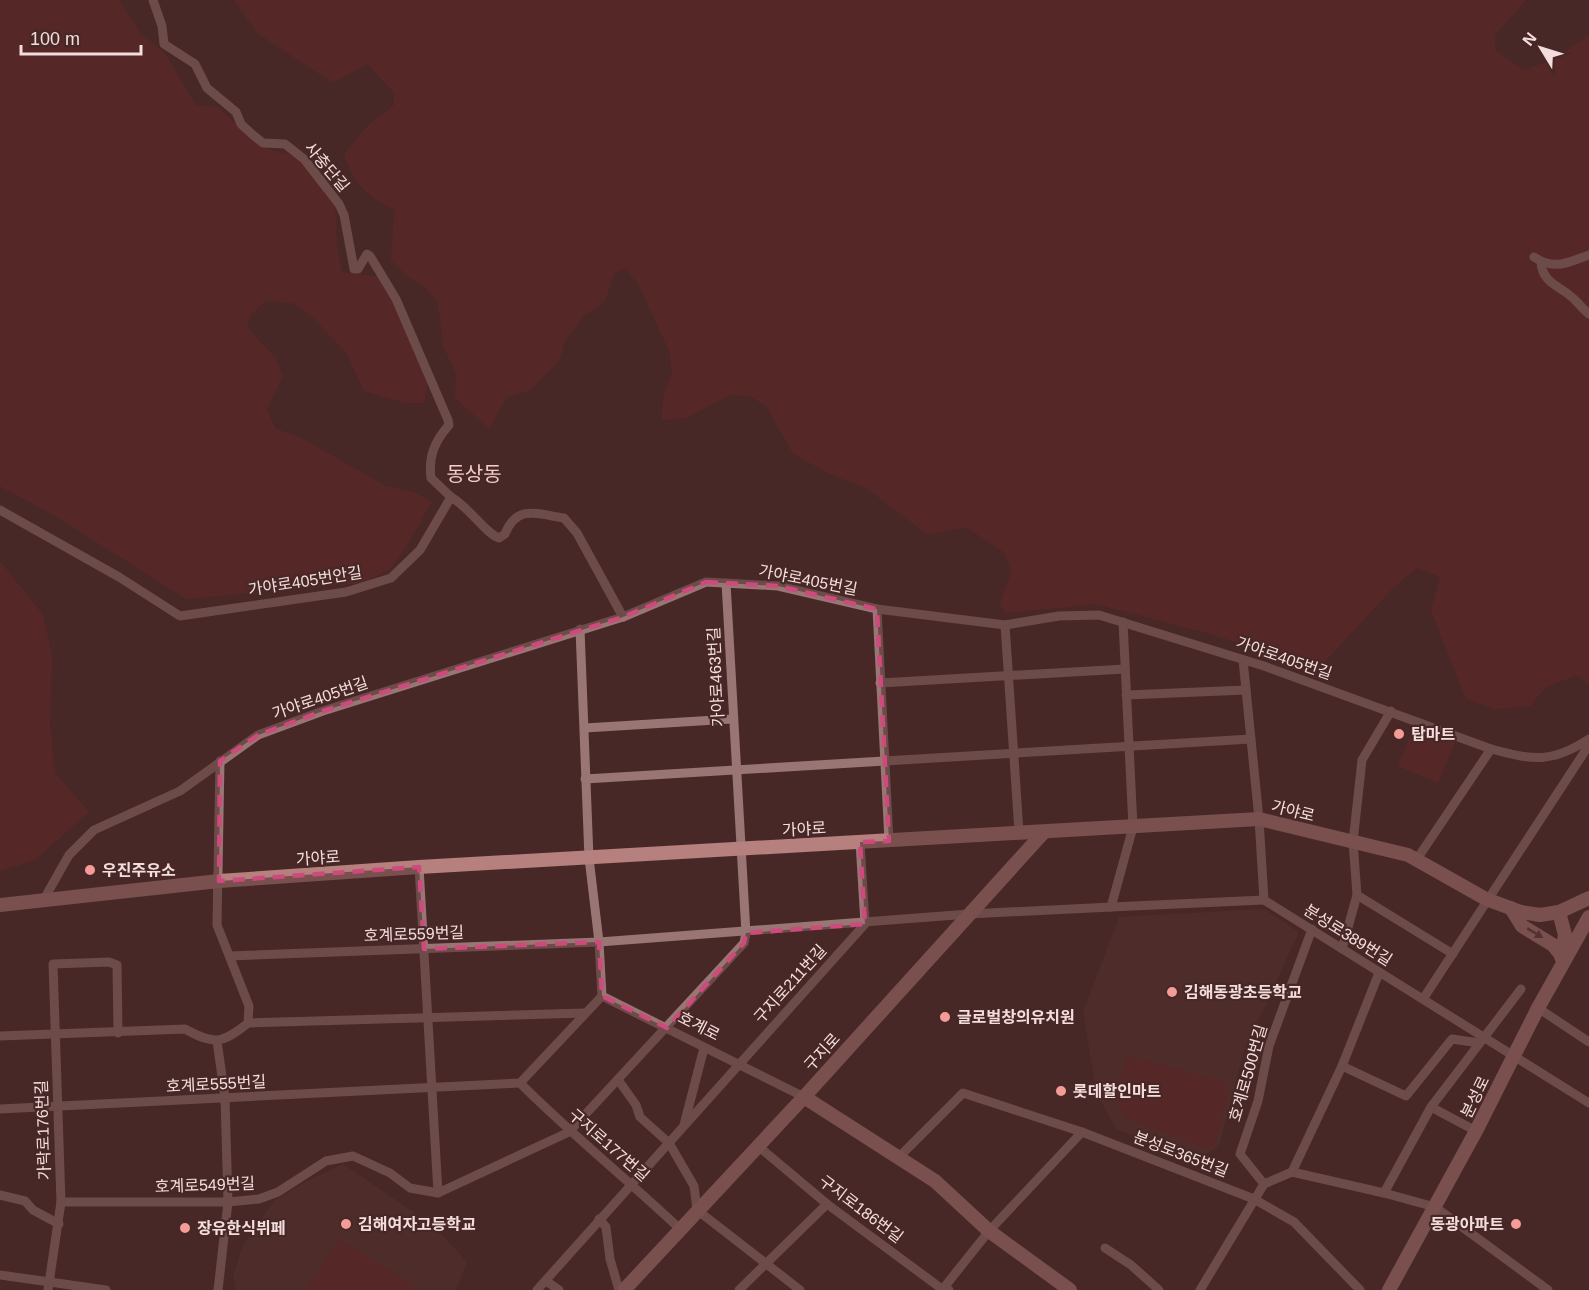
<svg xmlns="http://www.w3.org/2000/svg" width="1589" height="1290" font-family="Helvetica,'Noto Sans KR',sans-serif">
<rect width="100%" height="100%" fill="#472827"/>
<g fill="#563130">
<polygon points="1264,909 1299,932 1243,1054 1219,1146 1197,1159 1116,1129 1097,1095 1083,1012 1119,917"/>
<polygon points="343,1164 434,1226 467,1262 456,1290 236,1290 233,1277 242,1247 274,1201 307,1181"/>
</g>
<g fill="#692728">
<polygon points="0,0 119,0 140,33 164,52 196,105 218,107 260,147 295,155 335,196 337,250 342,272 381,277 396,302 428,382 424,403 406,403 364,391 346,352 309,314 292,303 266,301 251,314 247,327 276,359 283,376 267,409 275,428 305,440 386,486 414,492 432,502 406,547 390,569 363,583 186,599 55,516 0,486"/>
<path d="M234,0H1526L1495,35V50L1524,70L1552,60L1589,35V685L1577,675L1546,687L1530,706L1496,709L1466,699L1431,610L1440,577L1417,568L1394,587L1319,668L1210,634L1096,604L1006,613L1000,604L1011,573L1005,553L966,527L928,535L865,487L836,477L793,454L767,407L750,396L730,395L687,418L662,420L663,399L672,372L670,353L640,288L626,268L614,273L605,301L585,315L566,339L559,361L530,390L507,397L489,429L455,398L456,375L443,345L438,304L426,288L409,278L391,260L394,210C365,195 355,184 344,154L366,127L394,105V92L367,64L333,83L257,33Z"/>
<polygon points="0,561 43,615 52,655 50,724 55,773 89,812 35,860 0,871"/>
<polygon points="1416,721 1458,736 1438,783 1398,766"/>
<polygon points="1127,1055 1230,1084 1214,1146 1205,1148 1125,1117 1115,1100"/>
<polygon points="338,1239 339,1239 417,1286 414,1290 305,1290"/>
</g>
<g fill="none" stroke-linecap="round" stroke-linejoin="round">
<g stroke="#997573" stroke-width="9">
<path d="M153,0L162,26L164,44L195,64L207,88L236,112L241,124L253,135L263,143L285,144L304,159L339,204L344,215L354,269H358L367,254L370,256L396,299L448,420L449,425C435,441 428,456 431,478L451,497"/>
<path d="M1534,257C1555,271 1568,262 1589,255"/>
<path d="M1541,262C1542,284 1562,286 1575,300C1580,305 1584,310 1589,314"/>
<path d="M0,510L119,577L180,616L346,592L391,578L420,550L451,497C469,507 486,534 499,538L505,534C517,504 537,514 564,518L577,533L623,617"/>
<polyline points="877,609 889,841"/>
<polyline points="1005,625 1019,832"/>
<polyline points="580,629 589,858 599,942 602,996 804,1097"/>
<polyline points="1243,660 1259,819 1264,900 1589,1103"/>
<polyline points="880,683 1125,669"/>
<polyline points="1126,695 1246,690"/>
<polyline points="585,728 732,719"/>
<polyline points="585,779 1251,739"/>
<polyline points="1417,859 1491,749"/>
<polyline points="419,867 438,1193"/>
<polyline points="1357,895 1453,954"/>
<path d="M44,899L69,855L94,830L180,791L258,735L323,711L623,617L706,582L778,586L877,609L1005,625L1059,616L1099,615L1264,666L1491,749C1533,760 1551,764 1589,739"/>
<polyline points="1111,907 1264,900"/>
<polyline points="1342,949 1357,895 1353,842 1362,760 1391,711"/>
<polyline points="230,956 599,942 969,914 1111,907 1133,827 1123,622"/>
<polyline points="1423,999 1589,745"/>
<polyline points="1538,1008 1589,1042"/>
<polyline points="248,1023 585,1013"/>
<path d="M0,1036L185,1029C214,1045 222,1044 248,1023L249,1006L217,925L220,761"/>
<polyline points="217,1041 225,1098 228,1202 218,1290"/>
<polyline points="1342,1066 1406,1096 1452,1039 1479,1043"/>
<polyline points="619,1081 636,1105 640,1117 669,1143 694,1186 697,1210 800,1290"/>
<path d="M520,1083C571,1134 627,1179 680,1229"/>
<polyline points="1431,1107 1476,1131"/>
<polyline points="0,1109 520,1083 602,996"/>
<polyline points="684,1125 704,1048"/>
<polyline points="758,1146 827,1204 942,1289 949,1290"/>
<polyline points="899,1157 963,1093 1082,1132 1254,1199 1294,1222 1360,1290"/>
<polyline points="1292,1172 1384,1193 1435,1207 1548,1290"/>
<polyline points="1264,1184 1240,1154 1258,1101 1269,1046 1312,929"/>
<polyline points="1384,1193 1431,1107 1521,989"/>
<polyline points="0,1195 25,1201 33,1210 59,1224"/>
<polyline points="61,1202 228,1202 259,1199 278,1192 326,1161 353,1156 390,1173 410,1188 438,1193 569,1132 744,943 746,933 726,583"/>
<polyline points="599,1219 606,1227 610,1259 619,1290"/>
<polyline points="1105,1248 1131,1265 1159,1290"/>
<polyline points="0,1275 106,1290"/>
<polyline points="546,1281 559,1290"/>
<polyline points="48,1290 61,1202 53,964 109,962 117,965 118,1033"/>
<polyline points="537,1290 865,924 860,842"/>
<polyline points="739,1290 827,1204"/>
<polyline points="942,1290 989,1231 1082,1132"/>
<polyline points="1200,1290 1264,1184 1292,1172 1342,1066 1379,973"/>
</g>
<g stroke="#b5807d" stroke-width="14">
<polyline points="0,905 219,881 419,867 1259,819 1408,855 1486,899 1521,912 1540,915 1559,912 1589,898"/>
<polyline points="1511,908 1522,926 1553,945 1562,956"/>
<polyline points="1559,912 1565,935 1561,957"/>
<polyline points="804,1097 935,1181 989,1231 1070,1290"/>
<polyline points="624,1290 804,1097 1044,832"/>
<polyline points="1389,1290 1476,1131 1538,1008 1589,917"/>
</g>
</g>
<defs><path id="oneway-solid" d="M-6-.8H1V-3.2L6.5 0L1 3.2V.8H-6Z" transform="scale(1.5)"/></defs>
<use fill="#623e3c" href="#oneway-solid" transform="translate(1535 933) rotate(31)"/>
<path d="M0 0H1589V1290H0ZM706,582L778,586L877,609L889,841L860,842L865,924L746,933L744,943L667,1028L602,996L599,942L424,949L419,867L219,881L220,761L258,735L323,711L623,617Z" fill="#472827" fill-opacity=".55" fill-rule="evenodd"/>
<path fill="none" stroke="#ce4a7c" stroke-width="4.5" stroke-dasharray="12 8" stroke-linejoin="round" d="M706,582L778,586L877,609L889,841L860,842L865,924L746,933L744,943L667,1028L602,996L599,942L424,949L419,867L219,881L220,761L258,735L323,711L623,617Z"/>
<g fill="#f59b98" stroke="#472827" stroke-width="2">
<circle cx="1399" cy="734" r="6"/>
<circle cx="90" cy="870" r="6"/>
<circle cx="1172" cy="992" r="6"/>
<circle cx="945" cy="1017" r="6"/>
<circle cx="1061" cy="1091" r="6"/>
<circle cx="346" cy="1224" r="6"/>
<circle cx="1516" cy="1224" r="6"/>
<circle cx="185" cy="1228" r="6"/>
</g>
<g text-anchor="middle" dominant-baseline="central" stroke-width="4.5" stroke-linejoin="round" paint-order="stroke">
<g font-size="16" fill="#f3dedd" stroke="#472827">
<text transform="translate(327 167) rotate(50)">사충단길</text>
<text transform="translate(808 580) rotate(11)">가야로405번길</text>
<text transform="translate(305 581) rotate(-9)">가야로405번안길</text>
<text transform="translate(1284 658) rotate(19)">가야로405번길</text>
<text transform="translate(716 677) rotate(-93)">가야로463번길</text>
<text transform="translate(320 698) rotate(-19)">가야로405번길</text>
<text transform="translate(1293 811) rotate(14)">가야로</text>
<text transform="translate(804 829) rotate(-3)">가야로</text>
<text transform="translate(318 858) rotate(-4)">가야로</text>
<text transform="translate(414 934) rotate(-2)">호계로559번길</text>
<text transform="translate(1348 935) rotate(32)">분성로389번길</text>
<text transform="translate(790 984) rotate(-48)">구지로211번길</text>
<text transform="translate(699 1026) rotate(27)">호계로</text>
<text transform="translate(822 1052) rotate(-48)">구지로</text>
<text transform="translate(1248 1073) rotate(-74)">호계로500번길</text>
<text transform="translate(216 1084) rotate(-3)">호계로555번길</text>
<text transform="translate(1475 1097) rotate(-64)">분성로</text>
<text transform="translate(43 1130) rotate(-92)">가락로176번길</text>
<text transform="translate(609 1145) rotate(41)">구지로177번길</text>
<text transform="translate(1181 1154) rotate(21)">분성로365번길</text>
<text transform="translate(205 1185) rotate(-2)">호계로549번길</text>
<text transform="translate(861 1209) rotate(37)">구지로186번길</text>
</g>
<g font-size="16" font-weight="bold" fill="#f3dedd" stroke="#472827" text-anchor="start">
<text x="1411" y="734">탑마트</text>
<text x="102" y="870">우진주유소</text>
<text x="1184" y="992">김해동광초등학교</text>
<text x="957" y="1017">글로벌창의유치원</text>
<text x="1073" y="1091">롯데할인마트</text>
<text x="358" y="1224">김해여자고등학교</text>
<text x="1504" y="1224" text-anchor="end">동광아파트</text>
<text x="197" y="1228">장유한식뷔페</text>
</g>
<g font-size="20" fill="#f4ccc9" stroke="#472827">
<text x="474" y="474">동상동</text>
</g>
</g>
<g transform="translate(1541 48) rotate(308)" stroke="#472827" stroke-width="4.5" paint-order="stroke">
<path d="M0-4.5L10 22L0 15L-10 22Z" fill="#f3dedd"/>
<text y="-9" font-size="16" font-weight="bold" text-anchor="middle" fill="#f3dedd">N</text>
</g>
<path d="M21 45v9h120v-9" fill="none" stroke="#f3dedd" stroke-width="3"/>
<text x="30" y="45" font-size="18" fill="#f3dedd" stroke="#472827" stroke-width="4.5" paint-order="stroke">100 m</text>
</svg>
